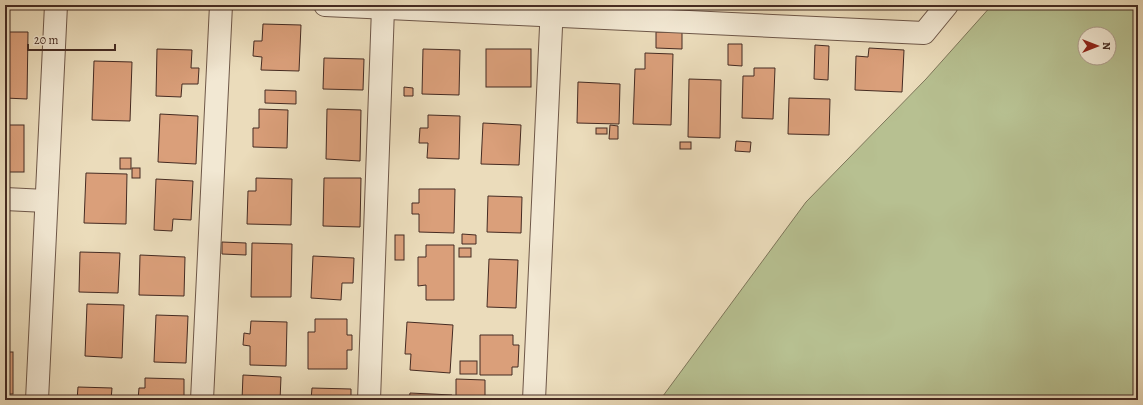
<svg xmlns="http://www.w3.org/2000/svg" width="1143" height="405" font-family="Alegreya,serif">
<rect width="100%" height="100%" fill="#ebdcbb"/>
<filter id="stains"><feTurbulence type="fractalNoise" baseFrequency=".005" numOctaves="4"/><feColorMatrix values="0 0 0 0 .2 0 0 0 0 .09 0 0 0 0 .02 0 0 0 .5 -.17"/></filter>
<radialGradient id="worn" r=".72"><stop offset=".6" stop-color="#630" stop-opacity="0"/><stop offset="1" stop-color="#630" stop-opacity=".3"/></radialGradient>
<path fill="#b7c091" stroke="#7e765a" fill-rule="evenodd" d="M992,5H1138V400H660L806,202L926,79ZM1085,34H1109V58H1085Z"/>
<g fill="#da9f7a" stroke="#452b22">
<polygon points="263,24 301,25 299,71 261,70 262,57 253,56 254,41 262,41"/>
<polygon points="5,32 28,32 27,99 5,98"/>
<polygon points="656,32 682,32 682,49 656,48"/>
<polygon points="728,44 742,44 742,66 728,65"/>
<polygon points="815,45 829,46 828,80 814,79"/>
<polygon points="869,48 904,50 902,92 855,90 856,56 868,57"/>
<polygon points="157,49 192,50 191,68 199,68 198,84 182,84 181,97 156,96"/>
<polygon points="423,49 460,50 459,95 422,94"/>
<rect x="486" y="49" width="45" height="38"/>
<polygon points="645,53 673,54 671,125 633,124 635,69 645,69"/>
<polygon points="324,58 364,59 363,90 323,89"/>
<polygon points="94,61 132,62 130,121 92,120"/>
<polygon points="754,68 775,68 773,119 742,118 743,76 754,76"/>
<polygon points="689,79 721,80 720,138 688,137"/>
<polygon points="578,82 620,84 619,124 577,123"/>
<polygon points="404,87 413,88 413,96 404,96"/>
<polygon points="265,90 296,91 296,104 265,103"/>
<polygon points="789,98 830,99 829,135 788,134"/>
<polygon points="259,109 288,110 287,148 253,147 253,128 259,128"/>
<polygon points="327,109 361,110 360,161 326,159"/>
<polygon points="160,114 198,116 196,164 158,162"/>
<polygon points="428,115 460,116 459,159 427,158 428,143 419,143 420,128 428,128"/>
<polygon points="483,123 521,125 519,165 481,164"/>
<rect x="5" y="125" width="19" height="47"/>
<polygon points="610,125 618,126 618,139 609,139"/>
<rect x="596" y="128" width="11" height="6"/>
<polygon points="736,141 751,142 750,152 735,151"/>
<rect x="680" y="142" width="11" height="7"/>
<rect x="120" y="158" width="11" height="11"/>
<rect x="132" y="168" width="8" height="10"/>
<polygon points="86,173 127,174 126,224 84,223"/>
<polygon points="256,178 292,179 291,225 247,224 248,191 256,191"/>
<polygon points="324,178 361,178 360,227 323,226"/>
<polygon points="156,179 193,181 191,220 173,219 172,231 154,230"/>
<polygon points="419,189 455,189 454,233 419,232 419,214 412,214 412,203 419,203"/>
<polygon points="488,196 522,197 521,233 487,232"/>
<polygon points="5,225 8,225 6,271 5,271"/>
<polygon points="462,234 476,235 476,244 462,244"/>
<rect x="395" y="235" width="9" height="25"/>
<polygon points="222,242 246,243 246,255 222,254"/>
<polygon points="252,243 292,244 291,297 251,297"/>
<polygon points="426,245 454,245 454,300 426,300 426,285 418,286 418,257 426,257"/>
<rect x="459" y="248" width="12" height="9"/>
<polygon points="80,252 120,253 118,293 79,292"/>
<polygon points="140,255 185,257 184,296 139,295"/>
<polygon points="313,256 354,258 353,283 342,283 341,300 311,298"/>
<polygon points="489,259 518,260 516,308 487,307"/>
<polygon points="87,304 124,305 122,358 85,356"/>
<polygon points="156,315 188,316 186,363 154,362"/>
<polygon points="315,319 347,319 347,335 352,335 352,350 347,350 347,369 308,369 308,332 315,332"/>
<polygon points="251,321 287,322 286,366 250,365 250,346 243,345 244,333 250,334"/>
<polygon points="407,322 453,325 450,373 410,370 411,354 405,354"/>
<polygon points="480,335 513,335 513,345 519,345 518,367 512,367 512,375 480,375"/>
<rect x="5" y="352" width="8" height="42"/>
<rect x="460" y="361" width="17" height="13"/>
<polygon points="243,375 281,377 280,400 242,400"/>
<polygon points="145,378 184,379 184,400 138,400 139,388 145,388"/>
<polygon points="456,379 485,380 485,398 456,398"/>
<polygon points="78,387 112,388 111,400 77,400"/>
<polygon points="312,388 351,389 351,400 311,400"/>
<polygon points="410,393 452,395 452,400 409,400"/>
</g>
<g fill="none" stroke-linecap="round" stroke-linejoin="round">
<defs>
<g id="minor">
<polyline points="325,5 924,33 947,5"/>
<polyline points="5,199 46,201"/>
<polyline points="37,400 56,5"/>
<polyline points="202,400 221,5"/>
<polyline points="369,400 383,8"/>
<polyline points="534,400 552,5"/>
</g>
</defs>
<use href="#minor" stroke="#6e5748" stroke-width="24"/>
<use href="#minor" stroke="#f2e8d3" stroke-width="22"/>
</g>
<rect width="1143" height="405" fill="none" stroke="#ebdcbb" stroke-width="20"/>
<rect x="6" y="6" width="1131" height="393" fill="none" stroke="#452b22" stroke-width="2"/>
<rect x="10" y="10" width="1123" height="385" fill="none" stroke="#452b22"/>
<g transform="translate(1097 46) rotate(90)"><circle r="19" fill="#f2e8d3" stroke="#ad9c8c"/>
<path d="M0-3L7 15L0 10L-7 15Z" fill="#8f2418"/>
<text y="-6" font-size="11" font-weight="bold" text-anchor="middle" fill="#452b22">N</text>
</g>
<path d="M28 44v6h87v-6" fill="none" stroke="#452b22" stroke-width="2"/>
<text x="34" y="44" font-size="12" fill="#452b22" stroke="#f2e8d3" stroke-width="3" paint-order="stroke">20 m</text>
<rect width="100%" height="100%" filter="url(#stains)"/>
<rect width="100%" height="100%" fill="url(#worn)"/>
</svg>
